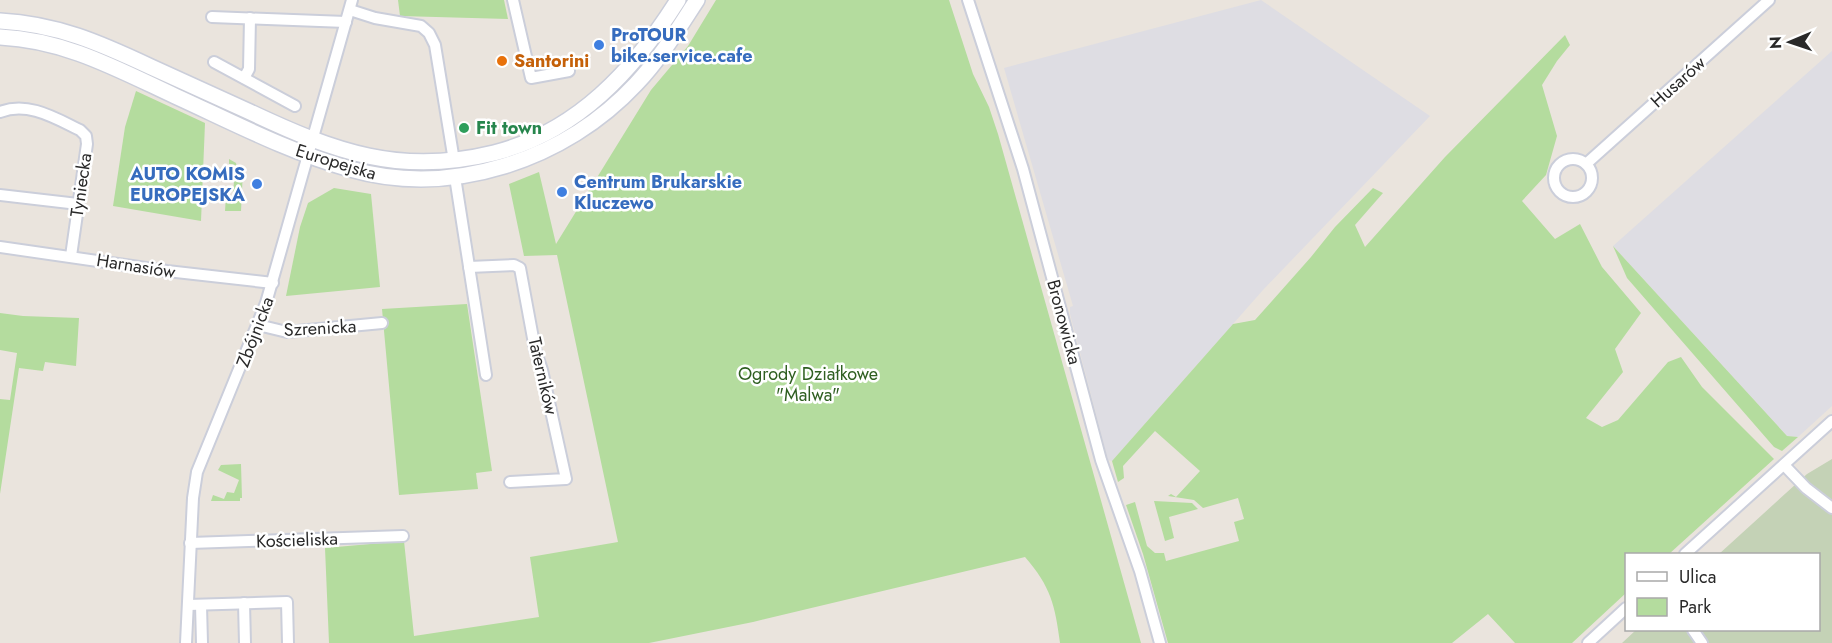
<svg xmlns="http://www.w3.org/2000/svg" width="1832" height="643" font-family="Jost,sans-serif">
<rect width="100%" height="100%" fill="#eae4dd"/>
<g fill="#dedde3">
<polygon points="1261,0 1430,116 1263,290 1112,461 1108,460 1070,314 1070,307 1073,306 1004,68"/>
<polygon points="1832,51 1832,406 1798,437 1787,436 1613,246"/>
</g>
<g fill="#b4dc9e">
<polygon points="398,0 504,0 508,19 400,16"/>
<path d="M716,0H949L973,74L989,107L998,134L1141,643H1060C1055,605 1051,587 1025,557L753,622L649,643H329L325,548L404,541L414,636L539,617L530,557L618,542L557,255L524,256L509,184L539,172L556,244L651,90L688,46Z"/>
<polygon points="1565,35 1570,45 1557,61 1542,85 1557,136 1546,175 1522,201 1555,239 1580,224 1602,267 1641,313 1615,349 1623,372 1586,418 1602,427 1618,420 1668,362 1681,357 1702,387 1774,459 1669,554 1626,554 1626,593 1572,643 1515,643 1488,614 1452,643 1168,643 1143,554 1126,505 1135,502 1147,546 1155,553 1164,553 1166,561 1239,541 1234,522 1244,519 1238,498 1203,508 1194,500 1168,496 1171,494 1176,497 1200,471 1155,431 1123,466 1124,478 1118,482 1112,461 1233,324 1255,320 1311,257 1335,227 1373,188 1383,193 1355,225 1365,247 1445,157"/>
<polygon points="136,91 205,123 201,221 113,206 125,127"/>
<polygon points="229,159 236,163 237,169 243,170 241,211 225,211 226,196 233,196 235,165 229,164"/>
<polygon points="334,188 371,194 380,287 286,296 300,227 308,203"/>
<polygon points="1613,246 1787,436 1798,437 1782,451 1774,447 1627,278"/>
<polygon points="467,304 492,471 476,473 478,489 399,495 382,309"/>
<polygon points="0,313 23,316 79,318 76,366 45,362 43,371 19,368 0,494 0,399 10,400 17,353 0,350"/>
<polygon points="241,464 242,498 240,498 240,501 211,501 213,495 224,499 227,492 234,493 239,480 218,470 221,465"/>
<polygon points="1154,501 1192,503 1198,509 1169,517 1174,538 1165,541"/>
</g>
<polygon fill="#c4d2b6" points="1832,459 1832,643 1622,643 1636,630 1818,630 1818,554 1719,554 1807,474"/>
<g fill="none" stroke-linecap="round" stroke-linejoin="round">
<defs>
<g id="street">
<polyline points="513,0 531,78 569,71"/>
<polyline points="968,0 1023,169 1101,460 1140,571 1160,643"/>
<polyline points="350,10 375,18 421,26 429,33 435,45 454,161"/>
<polyline points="212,17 346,22"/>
<polyline points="214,62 295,106"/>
<polyline points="244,78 249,69 250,18"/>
<path d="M0,112C28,101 55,118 80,130L86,136L87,144L71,256"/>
<circle cx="1573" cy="178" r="19"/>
<polyline points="1586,164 1769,0"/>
<polyline points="455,177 486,375"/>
<polyline points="0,195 78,204"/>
<polyline points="0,247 167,271 273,283"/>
<polyline points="469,267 514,265 520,268 535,349 542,370 566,479 510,482"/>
<polyline points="258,325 287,332 382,323"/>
<polyline points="1784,465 1806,488 1832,508"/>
<polyline points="190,543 403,536"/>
<polyline points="1685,554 1832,421"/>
<polyline points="244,603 245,643"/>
<polyline points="188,605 287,602 288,643"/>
<polyline points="201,605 202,643"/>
<polyline points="1693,630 1702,643"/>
<polyline points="186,643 193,498 197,472 266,303 352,0"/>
<polyline points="1588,643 1626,608"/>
</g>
<g id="secondary">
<path d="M0,21C57,24 100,43 151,67C184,82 217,97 250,112C335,152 400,176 494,153C577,132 634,70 678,0"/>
<path d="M0,37C65,40 117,69 175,96C232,122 289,152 350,169C452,198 565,160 636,84C660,59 678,29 697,0"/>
</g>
</defs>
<use href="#street" stroke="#cbceda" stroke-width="14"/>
<use href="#secondary" stroke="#cbceda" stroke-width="18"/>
<use href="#street" stroke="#fff" stroke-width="10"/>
<use href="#secondary" stroke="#fff" stroke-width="15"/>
</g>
<g fill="#3f7fe0" stroke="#fff" stroke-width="2">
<circle cx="599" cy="45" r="6"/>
<circle cx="257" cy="184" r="6"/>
<circle cx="562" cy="192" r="6"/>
</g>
<circle fill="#e8710a" stroke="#fff" stroke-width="2" cx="502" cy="61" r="6"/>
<circle fill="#2e9e5b" stroke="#fff" stroke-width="2" cx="464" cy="128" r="6"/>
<g text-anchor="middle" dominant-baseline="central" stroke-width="5" stroke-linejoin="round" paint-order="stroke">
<g font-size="18" font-weight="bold" fill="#366cbe" stroke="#fff" text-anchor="start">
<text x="611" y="35">ProTOUR<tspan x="611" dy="21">bike.service.cafe</tspan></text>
<text x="245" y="174" text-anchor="end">AUTO KOMIS<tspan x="245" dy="21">EUROPEJSKA</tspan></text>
<text x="574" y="182">Centrum Brukarskie<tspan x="574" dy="21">Kluczewo</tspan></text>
</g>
<g font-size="18" font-weight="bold" fill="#c56008" stroke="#fff" text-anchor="start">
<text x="514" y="61">Santorini</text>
</g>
<g font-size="18" fill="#292929" stroke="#fff">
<text transform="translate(1678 82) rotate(-42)">Husarów</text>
<text transform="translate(336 162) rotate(17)">Europejska</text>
<text transform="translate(81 185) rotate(-82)">Tyniecka</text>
<text transform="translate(136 266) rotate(9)">Harnasiów</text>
<text transform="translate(1064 322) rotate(75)">Bronowicka</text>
<text transform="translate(320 328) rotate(-3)">Szrenicka</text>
<text transform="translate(255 332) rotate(-69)">Zbójnicka</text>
<text transform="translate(543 376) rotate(77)">Taterników</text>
<text transform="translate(297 540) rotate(-2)">Kościeliska</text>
</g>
<g font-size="18" font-weight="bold" fill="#27864d" stroke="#fff" text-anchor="start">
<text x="476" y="128">Fit town</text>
</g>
<g font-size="18" fill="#2f5f21" stroke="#fff">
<text x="808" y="374">Ogrody Działkowe<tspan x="808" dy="21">"Malwa"</tspan></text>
</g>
</g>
<rect x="1625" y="553" width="195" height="78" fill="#ffffff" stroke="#a9a9a9" stroke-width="1.5"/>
<rect x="1637" y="572" width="30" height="9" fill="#ffffff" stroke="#a9a9a9" stroke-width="1.5"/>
<text x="1679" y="583" font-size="18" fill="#292929">Ulica</text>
<rect x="1637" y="598" width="30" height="18" fill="#b4dc9e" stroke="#a9a9a9" stroke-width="1.5"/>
<text x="1679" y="613" font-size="18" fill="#292929">Park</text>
<g transform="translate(1790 42) rotate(268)" stroke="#ffffff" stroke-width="4.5" paint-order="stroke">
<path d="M0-4.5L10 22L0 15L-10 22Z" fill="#292929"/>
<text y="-9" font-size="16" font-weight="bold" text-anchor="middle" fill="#292929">N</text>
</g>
</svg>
